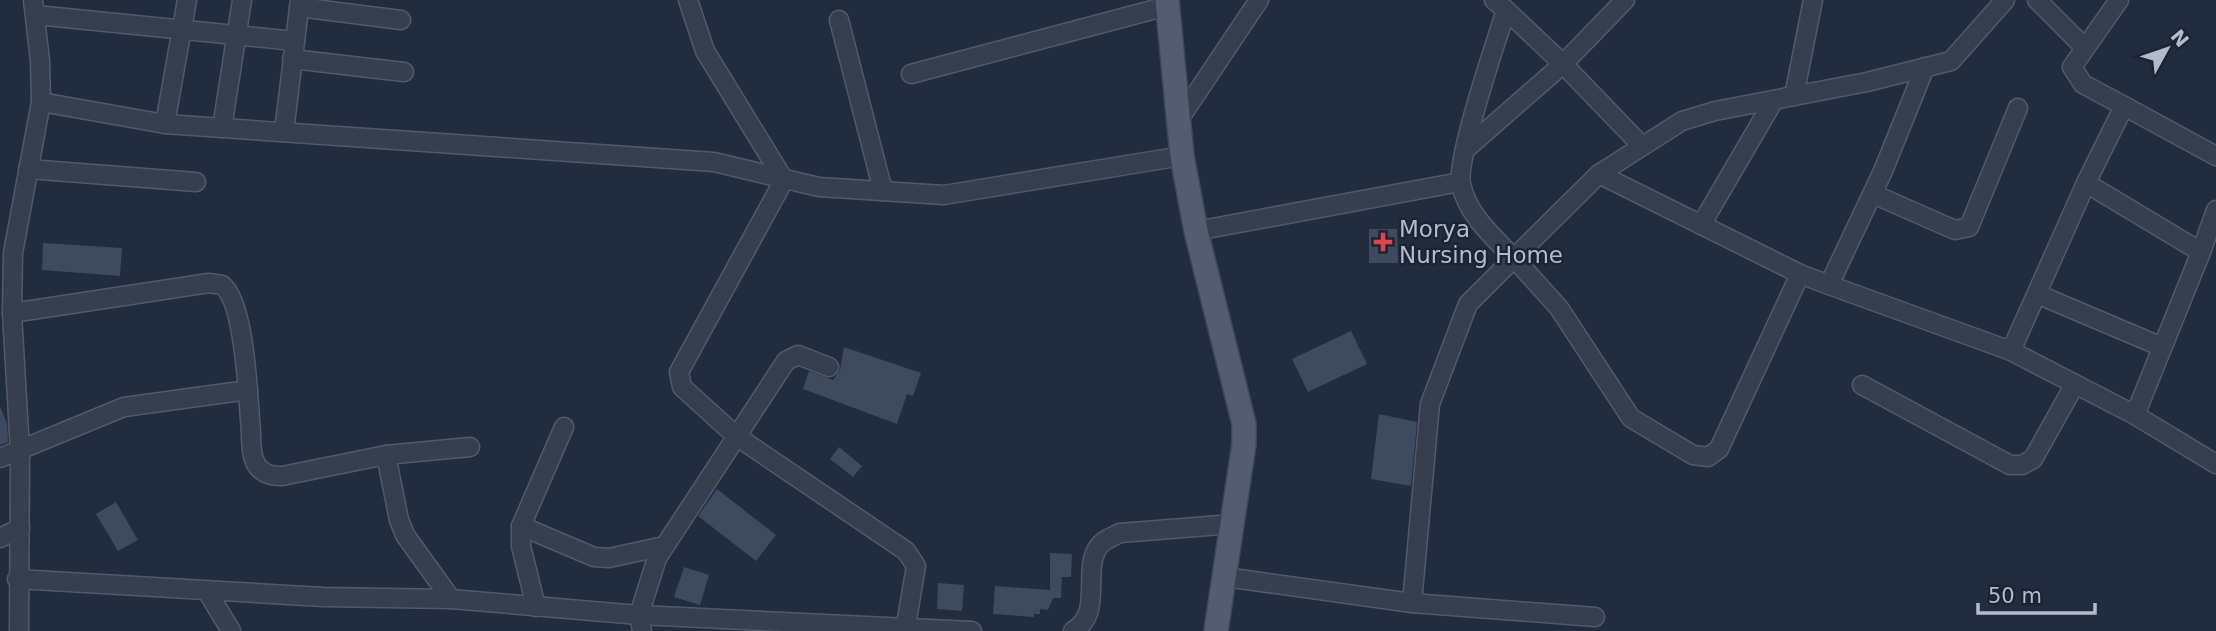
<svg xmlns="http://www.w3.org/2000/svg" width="2216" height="631" font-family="'DejaVu Sans',sans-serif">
<rect width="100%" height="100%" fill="#222c3f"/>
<g fill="#3e4a5e">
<polygon points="1369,229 1397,229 1398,263 1369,263"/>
<polygon points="43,243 122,248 120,276 42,270"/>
<polygon points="1351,331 1367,364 1308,392 1292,359"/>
<polygon points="844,347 921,373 913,396 907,394 897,424 803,389 809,371 833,380 840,370"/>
<polygon points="0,407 7,423 8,442 0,445"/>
<polygon points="1379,414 1417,422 1411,486 1371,479"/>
<polygon points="839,447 862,466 853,477 830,459"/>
<polygon points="717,489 776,535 756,561 698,516"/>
<polygon points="116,502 138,540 118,551 96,514"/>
<polygon points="1050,553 1072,554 1071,577 1062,577 1061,598 1053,598 1048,610 1040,609 1040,614 1034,614 1034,617 993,614 995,586 1050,590"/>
<polygon points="684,567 709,575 700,605 674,597"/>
<polygon points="938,583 964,585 962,611 937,609"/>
</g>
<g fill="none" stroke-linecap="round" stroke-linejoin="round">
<defs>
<g id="minor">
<polyline points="688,0 705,51 784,180 679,372 682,387 736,436 906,551 916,566 905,631"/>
<path d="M1494,0L1506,10C1496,42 1456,158 1461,184C1467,214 1493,237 1514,258L1599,174L1682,121L1715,111L1867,82L1951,61L2005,0"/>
<polyline points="2037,0 2084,47"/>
<polyline points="2119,0 2072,67 2083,84 2124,106"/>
<polyline points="299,7 401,20"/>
<polyline points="1506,10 1563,64 1641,145"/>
<polyline points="36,15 295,41"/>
<polyline points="839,20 883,191"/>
<polyline points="292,59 404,72"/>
<polyline points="911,74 1167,6"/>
<polyline points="1794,96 1813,0"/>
<polyline points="41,102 165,124 714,162 819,187 944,195 1182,156"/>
<polyline points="1180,118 1259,0"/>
<polyline points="165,124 187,0"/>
<polyline points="222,128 242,0"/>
<polyline points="284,132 300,0"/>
<polyline points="1467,148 1563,64 1625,0"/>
<polyline points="28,169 196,182"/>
<polyline points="1599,174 1800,274"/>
<polyline points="1873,194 1955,230 1969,227 2018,108"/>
<polyline points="1701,225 1774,100"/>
<polyline points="1196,231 1460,182"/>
<polyline points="2201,252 2216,210"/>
<polyline points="1829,285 2011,351 2135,415 2201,252 2086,183 2124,106 2216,156"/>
<polyline points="2037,294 2162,347"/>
<path d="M12,313L209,283L222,285C244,301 248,391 250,420C252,435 249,455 258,467C265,475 273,476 282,476L386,455L470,447"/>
<polyline points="2011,351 2086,183"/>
<polyline points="1862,385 2010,465 2022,465 2033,459 2075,384"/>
<polyline points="2135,415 2216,464"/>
<polyline points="386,455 399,520 405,535 451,599"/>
<polyline points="0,458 124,407 248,390"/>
<polyline points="521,526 594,557 609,558 664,546"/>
<polyline points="0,538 20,528"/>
<polyline points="1225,577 1412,603 1595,617"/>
<polyline points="17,579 323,597 451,599 639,615 972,631"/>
<polyline points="207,591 231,631"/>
<polyline points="1412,603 1430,404 1468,304 1514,258 1559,308 1631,418 1693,455 1708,457 1719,449 1800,274 1829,285 1883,171 1925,67"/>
<polyline points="536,607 521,546 521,526 564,427"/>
<polyline points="19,631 20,451 12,313 13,253 41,102 40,61 33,0"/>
<polyline points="642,631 639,615 657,558 786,361 798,355 829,367"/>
<path d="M1073,631C1103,614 1083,574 1097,549C1102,540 1112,537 1120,533L1233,524"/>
</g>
<polyline id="major" points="1167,0 1182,156 1196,231 1244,424 1244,444 1216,631"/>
</defs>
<use href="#minor" stroke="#525a6a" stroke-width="21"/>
<use href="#major" stroke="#404858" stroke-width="26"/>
<use href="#minor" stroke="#373f4f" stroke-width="18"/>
<use href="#major" stroke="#545d6f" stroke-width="23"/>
</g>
<path fill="#e0444e" stroke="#1c2434" stroke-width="2.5" d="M1379.5 231.5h7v7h7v7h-7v7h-7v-7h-7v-7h7z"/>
<g text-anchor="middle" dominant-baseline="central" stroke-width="5" stroke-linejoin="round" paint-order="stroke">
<g font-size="23" fill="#b3baca" stroke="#1c2434" text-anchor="start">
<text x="1399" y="229">Morya<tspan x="1399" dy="26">Nursing Home</tspan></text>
</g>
</g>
<g transform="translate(2167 49) rotate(50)" stroke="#1c2434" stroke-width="5" paint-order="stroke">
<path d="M0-5L12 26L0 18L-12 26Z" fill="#b3baca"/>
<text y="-10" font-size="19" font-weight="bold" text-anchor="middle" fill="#b3baca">N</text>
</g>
<path d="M1978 603v10h117v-10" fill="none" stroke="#b3baca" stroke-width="3.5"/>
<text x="1988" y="603" font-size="21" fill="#b3baca" stroke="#1c2434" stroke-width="5" paint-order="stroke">50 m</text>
</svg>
